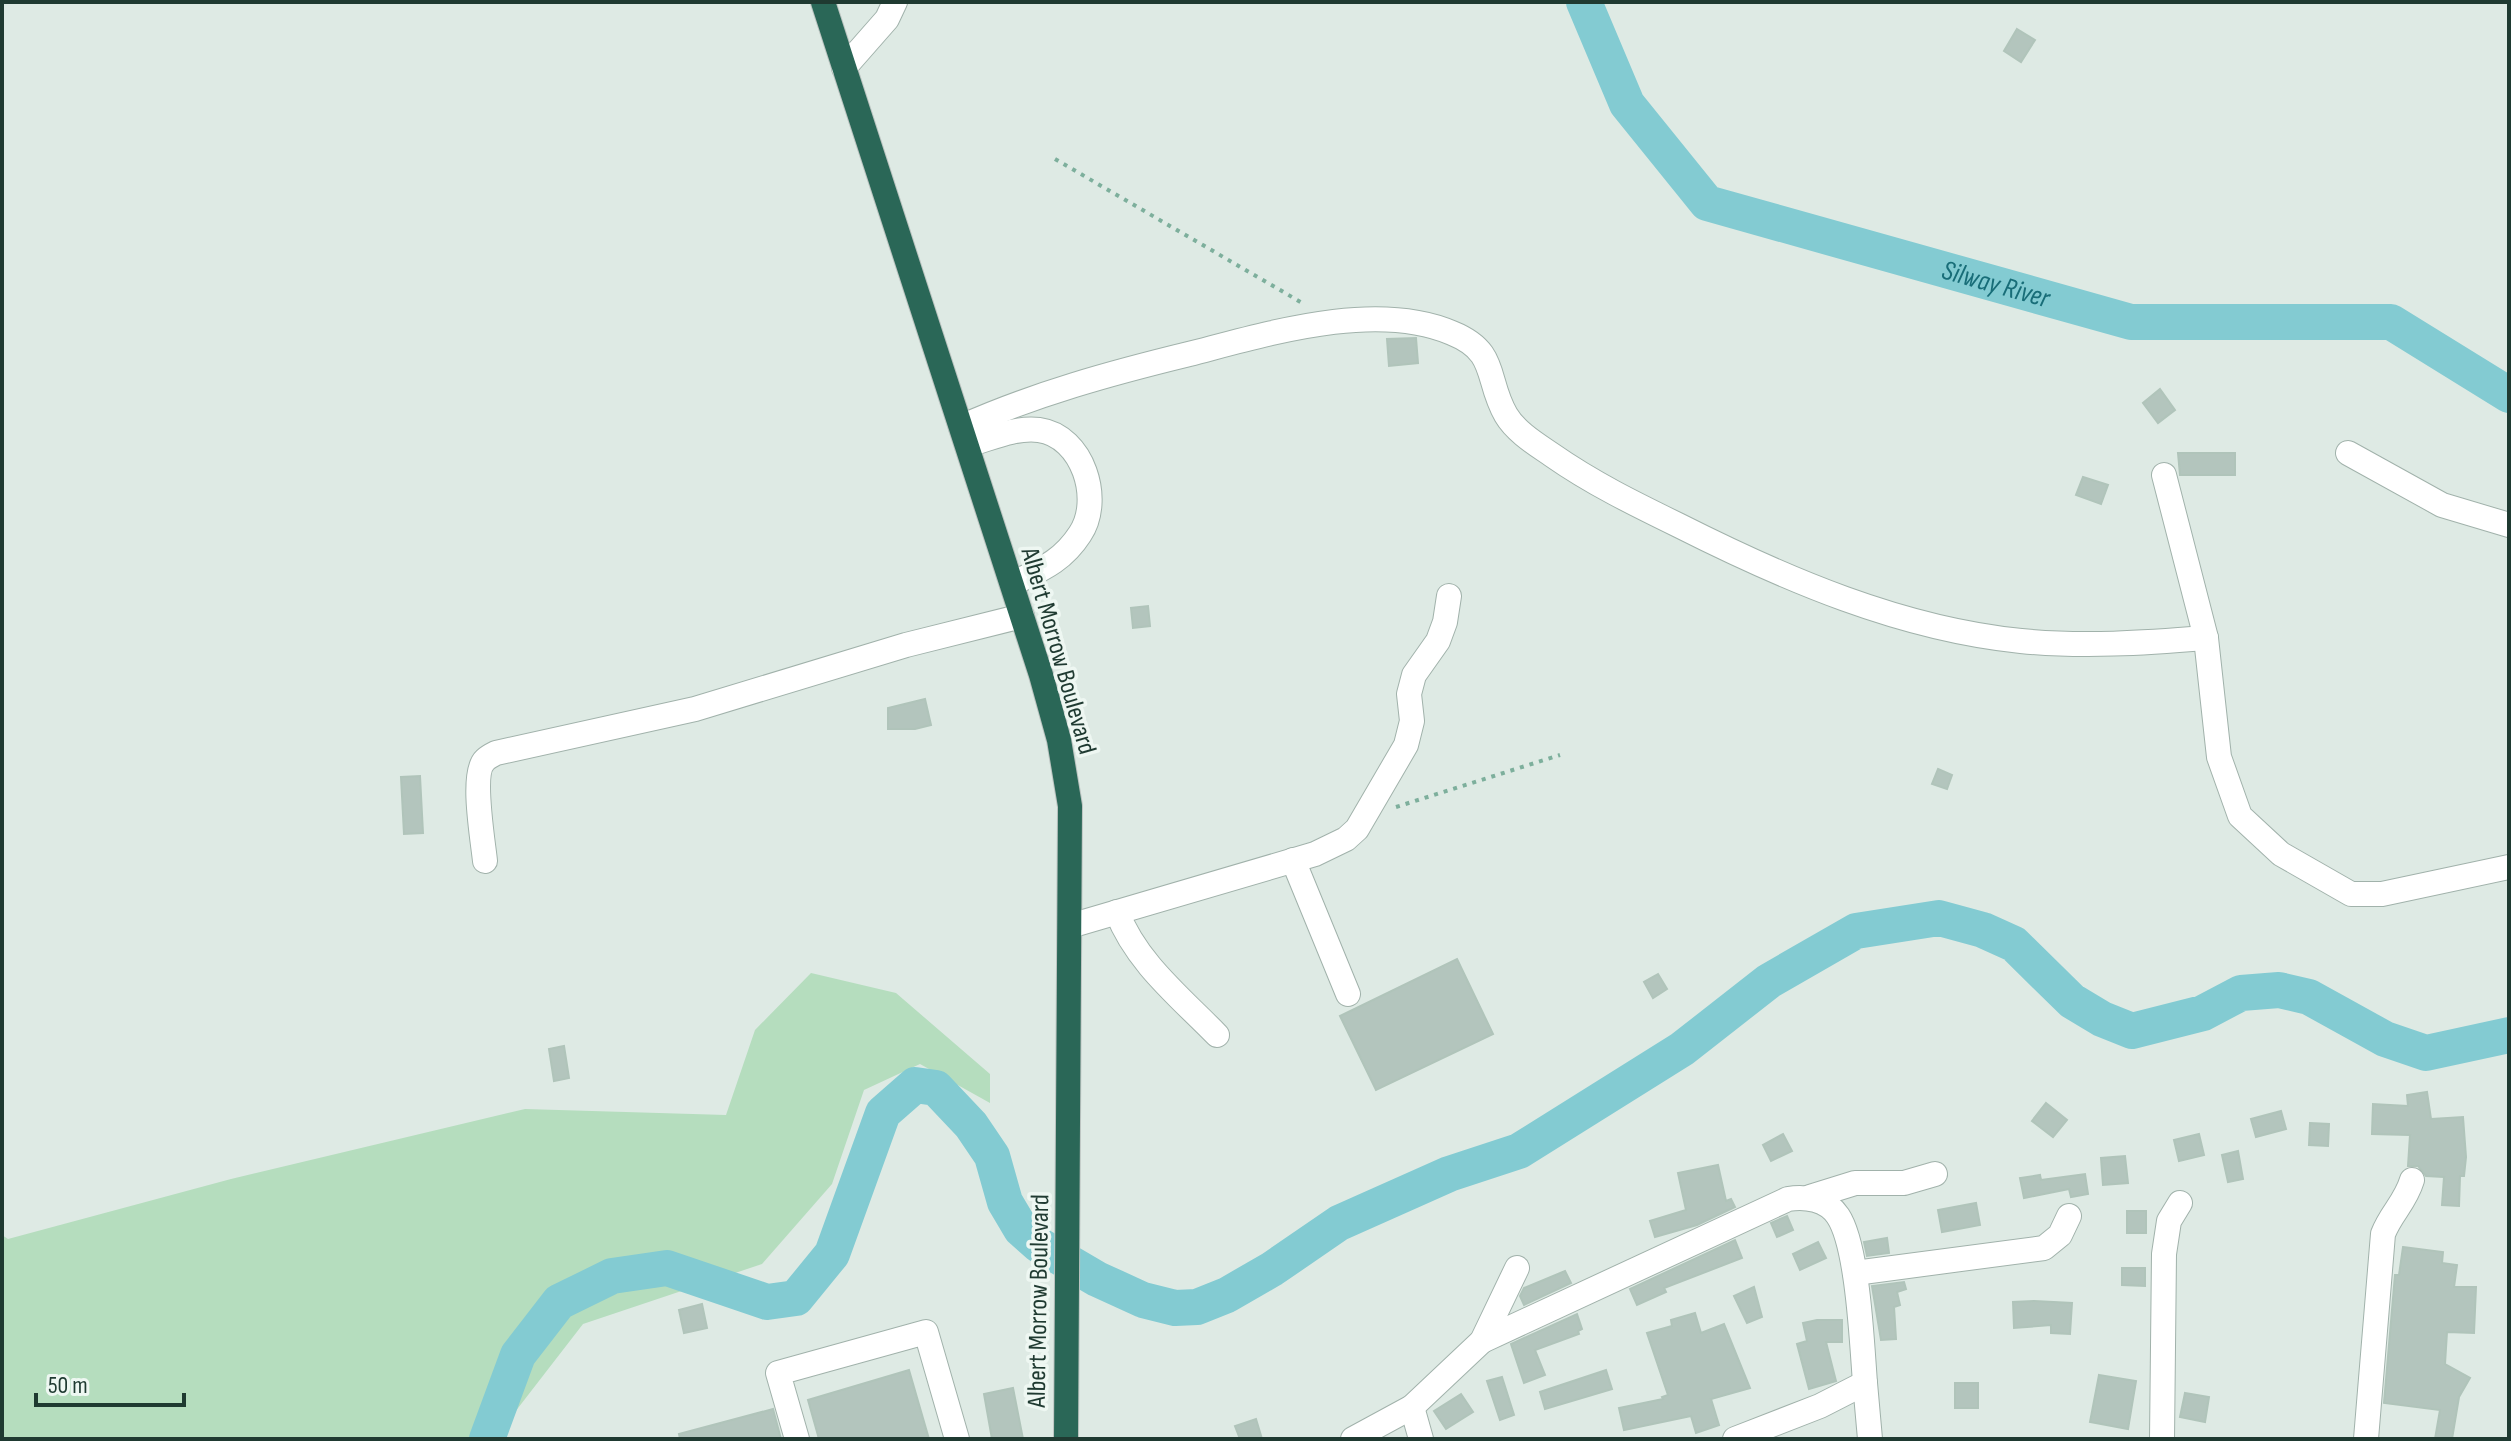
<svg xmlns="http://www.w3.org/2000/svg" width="2511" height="1441" font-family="'Sofia Sans Condensed',sans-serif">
<rect width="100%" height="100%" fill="#deeae4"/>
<polygon fill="#b5ddbe" points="811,973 896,993 990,1074 990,1103 920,1064 864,1090 832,1184 762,1264 583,1324 494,1439 2,1439 2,1235 8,1239 231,1179 525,1109 726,1115 755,1030"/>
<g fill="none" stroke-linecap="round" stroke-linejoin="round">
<g stroke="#83cbd2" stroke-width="36">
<path id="s1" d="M1584,2L1627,104L1707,203L2131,322H2391L2509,395"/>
<polyline points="487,1439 518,1355 559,1302 612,1276 667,1268 767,1302 796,1298 832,1254 883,1113 915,1085 936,1088 971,1125 992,1156 1005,1202 1021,1229 1039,1245 1097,1279 1143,1300 1175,1308 1197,1307 1227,1295 1272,1269 1339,1223 1449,1174 1519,1151 1682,1049 1769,981 1856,931 1939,918 1983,930 2014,944 2072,1001 2102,1019 2132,1031 2203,1013 2241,993 2279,990 2309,997 2385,1039 2426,1053 2509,1035"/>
</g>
</g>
<g fill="#b3c5bd" stroke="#b0c4ba" stroke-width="2">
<polygon points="2017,29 2035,40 2021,62 2004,51"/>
<polygon points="1416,338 1418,363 1389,366 1387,339"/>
<polygon points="2160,389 2175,410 2158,423 2143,403"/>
<polygon points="2178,453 2235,453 2235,475 2180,475"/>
<polygon points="2083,477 2108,485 2101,504 2076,495"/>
<polygon points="1148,606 1150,626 1133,628 1131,608"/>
<polygon points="925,699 931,725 915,729 888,729 888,708"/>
<polygon points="1938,769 1952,775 1947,789 1932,784"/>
<polygon points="420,776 423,833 404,834 401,777"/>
<polygon points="1457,959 1493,1034 1376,1090 1340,1016"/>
<polygon points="1658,974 1667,989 1653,998 1644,982"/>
<polygon points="564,1046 569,1078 554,1081 549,1049"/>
<polygon points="2427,1092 2431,1119 2463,1117 2466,1157 2464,1176 2460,1176 2459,1206 2442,1205 2444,1177 2426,1176 2418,1166 2408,1166 2410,1135 2372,1134 2373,1104 2408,1106 2407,1095"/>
<polygon points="2046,1103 2067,1120 2053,1137 2032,1121"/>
<polygon points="2281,1111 2286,1129 2256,1137 2251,1119"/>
<polygon points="2310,1123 2329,1124 2328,1146 2309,1145"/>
<polygon points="1783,1134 1792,1151 1771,1161 1763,1145"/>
<polygon points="2199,1134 2204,1155 2179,1161 2174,1140"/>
<polygon points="2238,1151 2243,1179 2228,1182 2222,1155"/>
<polygon points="2125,1156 2128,1183 2103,1185 2101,1158"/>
<polygon points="1718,1165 1726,1201 1731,1199 1735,1207 1697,1225 1655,1237 1650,1221 1686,1210 1678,1173"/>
<polygon points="2085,1174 2088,1194 2071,1197 2069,1189 2024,1198 2020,1178 2040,1175 2041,1180"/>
<polygon points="1976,1203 1980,1225 1942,1232 1938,1210"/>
<rect x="2127" y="1211" width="19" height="22"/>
<polygon points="1787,1216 1793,1230 1777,1237 1771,1223"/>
<polygon points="1887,1238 1889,1253 1867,1256 1864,1242"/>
<polygon points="1735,1240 1742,1258 1664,1288 1666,1292 1637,1305 1630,1289"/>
<polygon points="1818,1242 1826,1258 1800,1270 1793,1254"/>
<polygon points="2403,1247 2443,1252 2442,1263 2457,1265 2454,1287 2476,1287 2474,1333 2447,1332 2445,1364 2470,1378 2459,1397 2452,1439 2435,1439 2440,1410 2384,1403 2395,1275 2399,1275"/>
<polygon points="2122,1268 2145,1268 2145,1286 2122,1285"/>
<polygon points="1565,1271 1571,1283 1524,1305 1520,1296 1524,1288"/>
<polygon points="1904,1282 1906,1289 1897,1292 1900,1305 1894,1307 1896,1339 1881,1340 1872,1286"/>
<polygon points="1754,1287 1762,1317 1747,1323 1734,1296"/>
<polygon points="2034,1301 2072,1303 2070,1334 2051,1333 2051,1325 2014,1328 2013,1302"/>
<polygon points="702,1304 707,1328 684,1333 679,1310"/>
<polygon points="1695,1313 1701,1333 1724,1324 1750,1388 1711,1399 1719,1425 1696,1433 1691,1416 1624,1430 1619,1408 1663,1399 1662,1397 1668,1395 1647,1333 1672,1326 1671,1320"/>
<polygon points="1577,1314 1582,1329 1578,1331 1579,1334 1535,1350 1545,1375 1524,1383 1511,1344"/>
<polygon points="1817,1320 1842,1320 1842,1342 1826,1342 1836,1381 1809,1389 1797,1344 1807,1341 1803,1323"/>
<polygon points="909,1370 929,1439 819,1439 808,1400"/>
<polygon points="1606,1370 1612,1389 1545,1409 1540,1392"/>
<polygon points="2099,1375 2136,1381 2128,1429 2090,1422"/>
<polygon points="1502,1377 1514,1415 1500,1420 1487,1381"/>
<rect x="1955" y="1383" width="23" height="25"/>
<polygon points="1013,1388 1023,1439 992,1439 984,1394"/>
<polygon points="2185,1393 2209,1397 2205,1422 2180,1417"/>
<polygon points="1461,1394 1473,1412 1446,1429 1434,1411"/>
<polygon points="773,1409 781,1439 680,1439 679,1434"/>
<polygon points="1256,1419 1262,1439 1240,1439 1235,1426"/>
</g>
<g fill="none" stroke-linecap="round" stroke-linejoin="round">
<defs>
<g id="minor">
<polyline points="844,68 887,19 895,2"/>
<path d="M961,427C1035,394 1111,373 1189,354C1267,334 1375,300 1452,333C1499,352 1485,379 1506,415C1516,432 1536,444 1552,455C1592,483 1635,504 1678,525C1785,579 1901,629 2021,641C2083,647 2144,643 2206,638"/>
<path d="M967,445C990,439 1014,427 1039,430C1083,436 1103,500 1080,534C1062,562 1040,570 1012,584"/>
<polyline points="2348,453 2442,505 2509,525"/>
<polyline points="2164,475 2206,638 2219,757 2240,816 2281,854 2351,894 2382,894 2509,867"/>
<polyline points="1293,860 1348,994"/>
<path d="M485,861C483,841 471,773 485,760C488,757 492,755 496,753L695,709L906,645L1022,616"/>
<path d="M1117,912C1136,962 1180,997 1217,1035"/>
<polyline points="1070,926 1315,854 1346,839 1357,829 1406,745 1412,721 1409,694 1414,675 1438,641 1445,622 1449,596"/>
<polyline points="1810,1197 1855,1183 1904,1183 1935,1174"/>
<polyline points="1855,1273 2044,1248 2060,1235 2069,1216"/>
<path d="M1482,1341L1788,1199C1805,1196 1827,1199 1838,1216C1858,1246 1862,1345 1865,1383L1820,1406L1735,1439"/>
<polyline points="1865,1383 1870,1439"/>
<polyline points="1412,1407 1421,1439"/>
<polyline points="797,1439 778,1373 926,1332 957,1439"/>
<polyline points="1353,1439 1412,1407 1482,1341 1517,1268"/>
<polyline points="2162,1439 2164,1254 2169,1221 2180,1203"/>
<path d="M2366,1439L2383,1234C2391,1213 2405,1203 2412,1180"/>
</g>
<polyline id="highway" points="823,2 1041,675 1059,740 1070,806 1066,1439"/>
</defs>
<use href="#minor" stroke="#a1b2ab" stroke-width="26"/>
<use href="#highway" stroke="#bcc4c1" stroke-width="26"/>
<g stroke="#7daf9c" stroke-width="4" stroke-dasharray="4 6" stroke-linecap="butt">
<polyline points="1055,159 1304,304"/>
<polyline points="1396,807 1560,755"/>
</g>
<use href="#minor" stroke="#fff" stroke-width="24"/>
<use href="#highway" stroke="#2a6757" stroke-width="24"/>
</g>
<g text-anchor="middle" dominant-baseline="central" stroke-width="7" stroke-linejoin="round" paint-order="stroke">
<g font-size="26" fill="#1f3a31" stroke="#eef7f2">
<text transform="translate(1058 651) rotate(74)">Albert Morrow Boulevard</text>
<text transform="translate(1039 1301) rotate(-89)">Albert Morrow Boulevard</text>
</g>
<g font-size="28" font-style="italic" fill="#186d78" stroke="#eef7f2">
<text stroke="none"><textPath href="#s1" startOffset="538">Silway River</textPath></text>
</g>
</g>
<rect width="2511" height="1441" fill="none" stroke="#1f3a31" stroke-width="8"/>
<path d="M36 1393v12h148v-12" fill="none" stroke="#1f3a31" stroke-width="4"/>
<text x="48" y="1393" font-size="24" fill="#1f3a31" stroke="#eef7f2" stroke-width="6" paint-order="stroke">50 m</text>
</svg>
